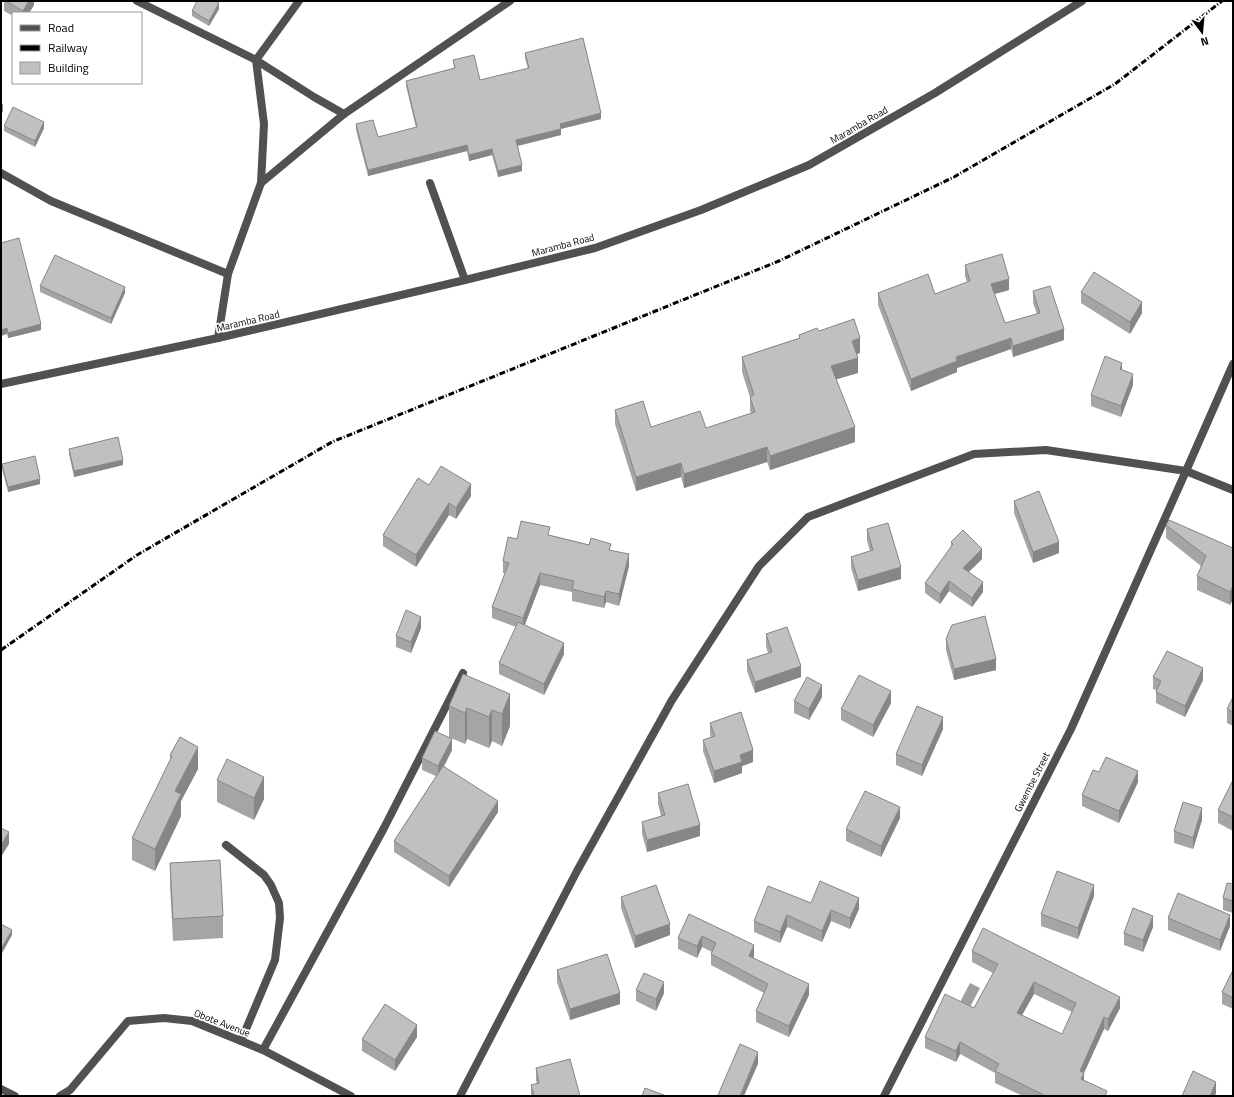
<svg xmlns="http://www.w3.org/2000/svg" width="1234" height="1097" font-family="'Titillium Web',sans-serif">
<rect width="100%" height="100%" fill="#fff"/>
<polygon fill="#9f9f9f" points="970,983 980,988 969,1009 959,1004"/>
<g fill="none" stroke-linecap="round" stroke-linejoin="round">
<g stroke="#515151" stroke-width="8">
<polyline points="430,183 465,280"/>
<polyline points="226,845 264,875 271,885 279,903 280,918 275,960 241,1041"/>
</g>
<g stroke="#515151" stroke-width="8">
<polyline points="137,1 256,60 314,97 344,114"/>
<polyline points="1,173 51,201 228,274"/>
<polyline points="261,183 344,114 510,1"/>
<polyline points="218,338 228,274 261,183 264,124 256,60 299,1"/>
<polyline points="1,384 218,338 465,280 595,248 701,210 809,165 935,93 1082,1"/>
<polyline points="263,1050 384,828 463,673"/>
<polyline points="1,1089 15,1096"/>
<polyline points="60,1096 70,1090 128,1021 164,1018 192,1021 263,1050 351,1096"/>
<polyline points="460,1096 577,871 672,700 759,566 808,517 974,454 1046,450 1186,471 1233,490"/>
<polyline points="884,1096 1071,729 1186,471 1233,364"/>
</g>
<polyline stroke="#000" stroke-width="3" stroke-dasharray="6 2 1 2" stroke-linecap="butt" points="1,650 137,555 332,442 779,261 954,177 1115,84 1222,1"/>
</g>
<g fill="#a5a5a5" fill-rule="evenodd">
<polygon points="4,1 34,1 34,5 29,13 13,13 13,16 4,11"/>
<polygon points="219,9 209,26 192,16 192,11"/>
<polygon points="525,53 601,119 561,129 561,135 518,146 522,171 498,177 492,155 469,161 467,151 368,176 356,130 356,124 378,137 416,128 406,86 406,81 454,68 453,60 480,80 528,69 525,58"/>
<polygon points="4,126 44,128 35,147 4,131"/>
<polygon points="1,243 41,330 8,338 7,334"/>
<polygon points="965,265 1009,290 994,294 1005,323 1037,314 1033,303 1033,291 1064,340 1013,357 1011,349 957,368 957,372 911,391 878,305 878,293 935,294 967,282 965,276"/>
<polygon points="40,286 125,293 111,324 40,292"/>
<polygon points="1081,292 1142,313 1130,334 1081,303"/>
<polygon points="819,331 860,353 856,354 858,373 836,379 855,442 770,470 767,462 684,488 681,477 636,491 615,424 615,410 651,427 706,428 751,413 750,411 750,397 742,372 742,357 799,338 799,335"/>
<polygon points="1133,385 1121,417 1091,406 1091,395"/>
<polygon points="69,449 123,465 74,477 69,454"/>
<polygon points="2,464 40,484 8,492 2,469"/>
<polygon points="429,485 471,496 456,519 449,515 416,567 383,546 383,535"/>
<polygon points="1014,501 1059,553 1033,563 1014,513"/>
<polygon points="1166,525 1233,548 1233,599 1230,605 1197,590 1197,576 1201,566 1166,538"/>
<polygon points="867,529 901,579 858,591 851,568 851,557 870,551 867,541"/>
<polygon points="550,535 611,550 629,566 619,606 606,602 604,608 572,601 572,592 540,585 525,625 564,654 544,695 499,674 499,663 516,627 492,618 492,607 505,573 503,573 503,561"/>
<polygon points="951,542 982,559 969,572 983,592 972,607 949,591 940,604 925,593 925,583 951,547"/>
<polygon points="421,628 411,653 396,647 396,636"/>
<polygon points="766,634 801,677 755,693 747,671 747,660 768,653 766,646"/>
<polygon points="946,639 996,670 954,680 946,650"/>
<polygon points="1153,677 1203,680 1185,717 1156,703 1156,690 1153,689"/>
<polygon points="510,694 510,726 502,746 492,741 489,748 467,739 465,744 451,738 452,750 444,766 498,812 449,887 394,852 394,841 436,776 422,770 422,758 449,737 449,706"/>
<polygon points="822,697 809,720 794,713 794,701"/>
<polygon points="1233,697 1233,726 1227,723 1227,709"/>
<polygon points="891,703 873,737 841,720 841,709"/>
<polygon points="710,723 753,762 742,766 742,773 714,783 703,751 703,740 711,737 710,734"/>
<polygon points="943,729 922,776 896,765 896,754"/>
<polygon points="170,755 198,769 181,801 181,816 155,871 132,860 132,838 170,761"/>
<polygon points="1099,772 1138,782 1119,823 1082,806 1082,795"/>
<polygon points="217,780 264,799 254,820 217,802"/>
<polygon points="1233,780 1233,831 1218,823 1218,810"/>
<polygon points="658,793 700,836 647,852 642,834 642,822 661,816 658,804"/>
<polygon points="900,818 881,857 846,841 846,829"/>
<polygon points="1202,820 1193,849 1174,843 1174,831"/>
<polygon points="170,863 223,916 223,938 173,941 170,885"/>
<polygon points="1233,884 1233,913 1223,910 1223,898"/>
<polygon points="1094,896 1078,939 1041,926 1041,914"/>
<polygon points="621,897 670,935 635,948 621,908"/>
<polygon points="811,903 859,909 850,929 831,921 822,942 787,927 780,943 754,932 754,921"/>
<polygon points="689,914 754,956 753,958 809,995 789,1037 756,1022 756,1011 764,993 711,965 711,954 712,952 702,947 697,958 678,949 678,938"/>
<polygon points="1168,918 1230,926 1220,951 1168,930"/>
<polygon points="1153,927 1143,952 1124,945 1124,933"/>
<path d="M972,951L1120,1008L1108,1031L1104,1029L1084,1073V1081L1107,1096H1023L995,1083V1073L960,1054L956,1062L925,1048V1037L974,1008L993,973L972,962ZM1034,994L1072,1012L1062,1034L1022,1015Z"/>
<polygon points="557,970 620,1004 570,1020 557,982"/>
<polygon points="1233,970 1233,1009 1222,1004 1222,992"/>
<polygon points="636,990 664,993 656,1011 636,1001"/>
<polygon points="417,1037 395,1071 362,1051 362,1039"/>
<polygon points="536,1068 580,1096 531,1096 531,1085 537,1084 536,1080"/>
</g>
<g fill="#868686">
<polygon points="29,1 34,1 34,5 29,13 23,13 23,11"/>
<polygon points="219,3 219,9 209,26 209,21"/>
<polygon points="3,105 3,111 1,115 1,110"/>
<polygon points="601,113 601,119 560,129 560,124"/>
<polygon points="44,122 44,128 35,147 35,141"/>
<polygon points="561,129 561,135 516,146 516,140"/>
<polygon points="467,145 467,151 368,176 368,170"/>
<polygon points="492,149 492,155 469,161 469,155"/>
<polygon points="522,165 522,171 498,177 498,171"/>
<polygon points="1009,279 1009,290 991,295 991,284"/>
<polygon points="125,287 125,293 111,324 111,318"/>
<polygon points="1142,302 1142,313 1130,334 1130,322"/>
<polygon points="41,324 41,330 8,338 8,333"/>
<polygon points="7,328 7,334 1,336 1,330"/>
<polygon points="1064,329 1064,340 1013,357 1013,346"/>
<polygon points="860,338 860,353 852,356 852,341"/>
<polygon points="1011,338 1011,349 957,368 957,372 911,391 911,379 956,357"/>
<polygon points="858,358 858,373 831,381 831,366"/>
<polygon points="1122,363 1122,374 1120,369"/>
<polygon points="1133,374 1133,385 1121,417 1121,406"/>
<polygon points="855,427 855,442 770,470 770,456"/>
<polygon points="767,447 767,462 684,488 684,474"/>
<polygon points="123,460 123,465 74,477 74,471"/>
<polygon points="681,463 681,477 636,491 636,477"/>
<polygon points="40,479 40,484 8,492 8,487"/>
<polygon points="471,484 471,496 456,519 456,508"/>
<polygon points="449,503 449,515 416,567 416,555"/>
<polygon points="1059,542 1059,553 1033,563 1033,552"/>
<polygon points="982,549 982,559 963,577 963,568"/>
<polygon points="629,554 629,566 619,606 619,594"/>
<polygon points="901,567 901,579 858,591 858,580"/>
<polygon points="540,573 540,585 523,629 523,618"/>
<polygon points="949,581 949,591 940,604 940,594"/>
<polygon points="983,582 983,592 972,607 972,598"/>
<polygon points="1233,586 1233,599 1230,605 1230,592"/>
<polygon points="606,591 606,602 604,608 604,597"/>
<polygon points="421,617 421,628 411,653 411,642"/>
<polygon points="564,643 564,654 544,695 544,684"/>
<polygon points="996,659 996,670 954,680 954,669"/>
<polygon points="801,666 801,677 755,693 755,682"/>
<polygon points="1203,668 1203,680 1185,717 1185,706"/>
<polygon points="822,685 822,697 809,720 809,709"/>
<polygon points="891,691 891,703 873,737 873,725"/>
<polygon points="510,694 510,726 502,746 502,714"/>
<polygon points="467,708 467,739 465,744 465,713"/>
<polygon points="492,710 492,741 489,748 489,717"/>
<polygon points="943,717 943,729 922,776 922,765"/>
<polygon points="452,739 452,750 438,778 438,766"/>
<polygon points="198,747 198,769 181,801 181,816 155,871 155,849 175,791"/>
<polygon points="753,750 753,762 742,766 742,773 714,783 714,771 740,755"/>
<polygon points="1138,771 1138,782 1119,823 1119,811"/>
<polygon points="264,777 264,799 254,820 254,798"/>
<polygon points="498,801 498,812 449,887 449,876"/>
<polygon points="900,807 900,818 881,857 881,846"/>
<polygon points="1202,808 1202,820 1193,849 1193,838"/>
<polygon points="700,825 700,836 647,852 647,840"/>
<polygon points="9,832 9,844 1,857 1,845"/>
<polygon points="1094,885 1094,896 1078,939 1078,928"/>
<polygon points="859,898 859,909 850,929 850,918"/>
<polygon points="831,910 831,921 822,942 822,931"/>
<polygon points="787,915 787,927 780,943 780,932"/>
<polygon points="1230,915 1230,926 1220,951 1220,940"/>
<polygon points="1153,916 1153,927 1143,952 1143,940"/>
<polygon points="670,924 670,935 635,948 635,936"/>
<polygon points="12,930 12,935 1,955 1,949"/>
<polygon points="702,936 702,947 697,958 697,946"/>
<polygon points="754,945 754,956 749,968 749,956"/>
<polygon points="664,982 664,993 656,1011 656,999"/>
<polygon points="1034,982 1034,994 1017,1024 1017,1013"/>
<polygon points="809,984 809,995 789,1037 789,1026"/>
<polygon points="620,993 620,1004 570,1020 570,1009"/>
<polygon points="1120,997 1120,1008 1108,1031 1108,1019"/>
<polygon points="1104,1017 1104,1029 1084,1073 1084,1084 1081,1090 1080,1071"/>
<polygon points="417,1025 417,1037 395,1071 395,1060"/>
<polygon points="960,1042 960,1054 956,1062 956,1051"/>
<polygon points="758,1052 758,1064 744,1096 740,1096"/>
<polygon points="1216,1082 1216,1093 1215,1096 1210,1096"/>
</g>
<g fill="#c0c0c0" stroke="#868686" fill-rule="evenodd">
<polygon points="6,1 29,1 23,11"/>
<polygon points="197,1 215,1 219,3 209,21 192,11"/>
<polygon points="583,38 601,113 560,124 561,129 516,140 522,165 498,171 492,149 469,155 467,145 368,170 356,124 373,120 378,137 417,127 406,81 455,68 453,60 474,55 480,80 529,68 525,53"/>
<polygon points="1,104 3,105 1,110"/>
<polygon points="13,107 44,122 35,141 4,126"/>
<polygon points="19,238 41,324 8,333 7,328 1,330 1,243"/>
<polygon points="1002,254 1009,279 991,284 1005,323 1040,313 1033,291 1050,286 1064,329 1013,346 1011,338 956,357 957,361 911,379 878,293 928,274 935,294 970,281 965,265"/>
<polygon points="55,255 125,287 111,318 40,286"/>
<polygon points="1094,272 1142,302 1130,322 1081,292"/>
<polygon points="854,319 860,338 852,341 858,358 831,366 855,427 770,456 767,447 684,474 681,463 636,477 615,410 643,401 651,427 700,411 706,428 755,412 750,397 754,395 742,357 800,338 799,335 817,328 819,331"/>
<polygon points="1105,356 1122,363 1120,369 1133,374 1121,406 1091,395"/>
<polygon points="118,437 123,460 74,471 69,449"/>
<polygon points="35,456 40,479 8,487 2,464"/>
<polygon points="441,466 471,484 456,508 449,503 416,555 383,535 418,478 429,485"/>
<polygon points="1039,491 1059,542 1033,552 1014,501"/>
<polygon points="1169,520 1233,548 1233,586 1230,592 1197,576 1206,556 1166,525"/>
<polygon points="521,521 550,527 548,535 589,545 591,538 611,544 609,550 629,554 619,594 606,591 604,597 572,589 574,581 540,573 523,618 492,607 509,563 503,561 508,537 517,539"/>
<polygon points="888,523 901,567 858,580 851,557 873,550 867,529"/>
<polygon points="963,530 982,549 963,568 983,582 972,598 949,581 940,594 925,583 953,544 951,542"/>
<polygon points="406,610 421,617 411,642 396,636"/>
<polygon points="985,616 996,659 954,669 946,639 952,625"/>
<polygon points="518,622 564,643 544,684 499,663"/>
<polygon points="787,627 801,666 755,682 747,660 772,652 766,634"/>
<polygon points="1167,651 1203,668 1185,706 1156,692 1161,681 1153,677"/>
<polygon points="463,674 510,694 502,714 492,710 489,717 467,708 465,713 449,706"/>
<polygon points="859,675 891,691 873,725 841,709"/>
<polygon points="807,677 822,685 809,709 794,701"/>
<polygon points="1233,697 1233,712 1227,709"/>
<polygon points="917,706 943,717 922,765 896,754"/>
<polygon points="741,712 753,750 740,755 742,762 714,771 703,740 715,736 710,723"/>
<polygon points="435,731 452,739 438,766 422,758"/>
<polygon points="180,737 198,747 175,791 181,794 155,849 132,838 172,756 170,755"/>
<polygon points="1106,757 1138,771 1119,811 1082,795 1093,770 1099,772"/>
<polygon points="227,759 264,777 254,798 217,780"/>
<polygon points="443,766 498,801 449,876 394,841"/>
<polygon points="1233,780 1233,817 1218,810"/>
<polygon points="688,784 700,825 647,840 642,822 665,815 658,793"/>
<polygon points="865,791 900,807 881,846 846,829"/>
<polygon points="1183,802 1202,808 1193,838 1174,831"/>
<polygon points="1,828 9,832 1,845"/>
<polygon points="220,860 223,916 173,919 170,863"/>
<polygon points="1057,871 1094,885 1078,928 1041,914"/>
<polygon points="820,881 859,898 850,918 831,910 822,931 787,915 780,932 754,921 768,886 811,903"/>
<polygon points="1227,883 1233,884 1233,901 1223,898"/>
<polygon points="656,885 670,924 635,936 621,897"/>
<polygon points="1178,893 1230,915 1220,940 1168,918"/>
<polygon points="1133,908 1153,916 1143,940 1124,933"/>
<polygon points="689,914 754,945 749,956 809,984 789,1026 756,1011 768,984 711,954 716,943 702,936 697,946 678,938"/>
<polygon points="1,924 12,930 1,949"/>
<path d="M983,928L1120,997L1108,1019L1104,1017L1080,1071L1084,1073L1081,1079L1107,1091L1105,1096H1046L995,1071L999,1064L960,1042L956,1051L925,1037L945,994L974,1008L998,964L972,951ZM1034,982L1076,1003L1062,1034L1017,1013Z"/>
<polygon points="607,954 620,993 570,1009 557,970"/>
<polygon points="1233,970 1233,998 1222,992"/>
<polygon points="644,973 664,982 656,999 636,990"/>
<polygon points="385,1004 417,1025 395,1060 362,1039"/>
<polygon points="740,1044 758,1052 740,1096 720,1096 718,1095"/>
<polygon points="570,1059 580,1096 534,1096 531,1085 539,1083 536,1068"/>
<polygon points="1193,1071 1216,1082 1210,1096 1182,1096"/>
<polygon points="645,1088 664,1095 664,1096 642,1096"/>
</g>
<g text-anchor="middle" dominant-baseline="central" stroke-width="3.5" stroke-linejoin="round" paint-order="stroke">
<g font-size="10" fill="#000" stroke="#fff">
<text transform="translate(859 125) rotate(-30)">Maramba Road</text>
<text transform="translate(563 245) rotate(-15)">Maramba Road</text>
<text transform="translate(248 321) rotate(-13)">Maramba Road</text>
<text transform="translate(1032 782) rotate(-63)">Gwembe Street</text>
<text transform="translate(222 1023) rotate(21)">Obote Avenue</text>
</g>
</g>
<rect width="1234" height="1097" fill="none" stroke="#000000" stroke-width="4"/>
<rect x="12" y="12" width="130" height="72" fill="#ffffff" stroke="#999999"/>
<rect x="20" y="25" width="20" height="6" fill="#515151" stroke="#999999"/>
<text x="48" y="32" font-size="12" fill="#000000">Road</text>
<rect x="20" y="45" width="20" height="6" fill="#000000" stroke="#999999"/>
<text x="48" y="52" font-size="12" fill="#000000">Railway</text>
<rect x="20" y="62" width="20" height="12" fill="#c0c0c0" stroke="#999999"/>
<text x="48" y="72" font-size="12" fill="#000000">Building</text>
<g transform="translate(1202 32) rotate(164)" stroke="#ffffff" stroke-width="3" paint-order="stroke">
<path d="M0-3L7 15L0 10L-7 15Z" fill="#000000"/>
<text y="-6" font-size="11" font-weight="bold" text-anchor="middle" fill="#000000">N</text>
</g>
</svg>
